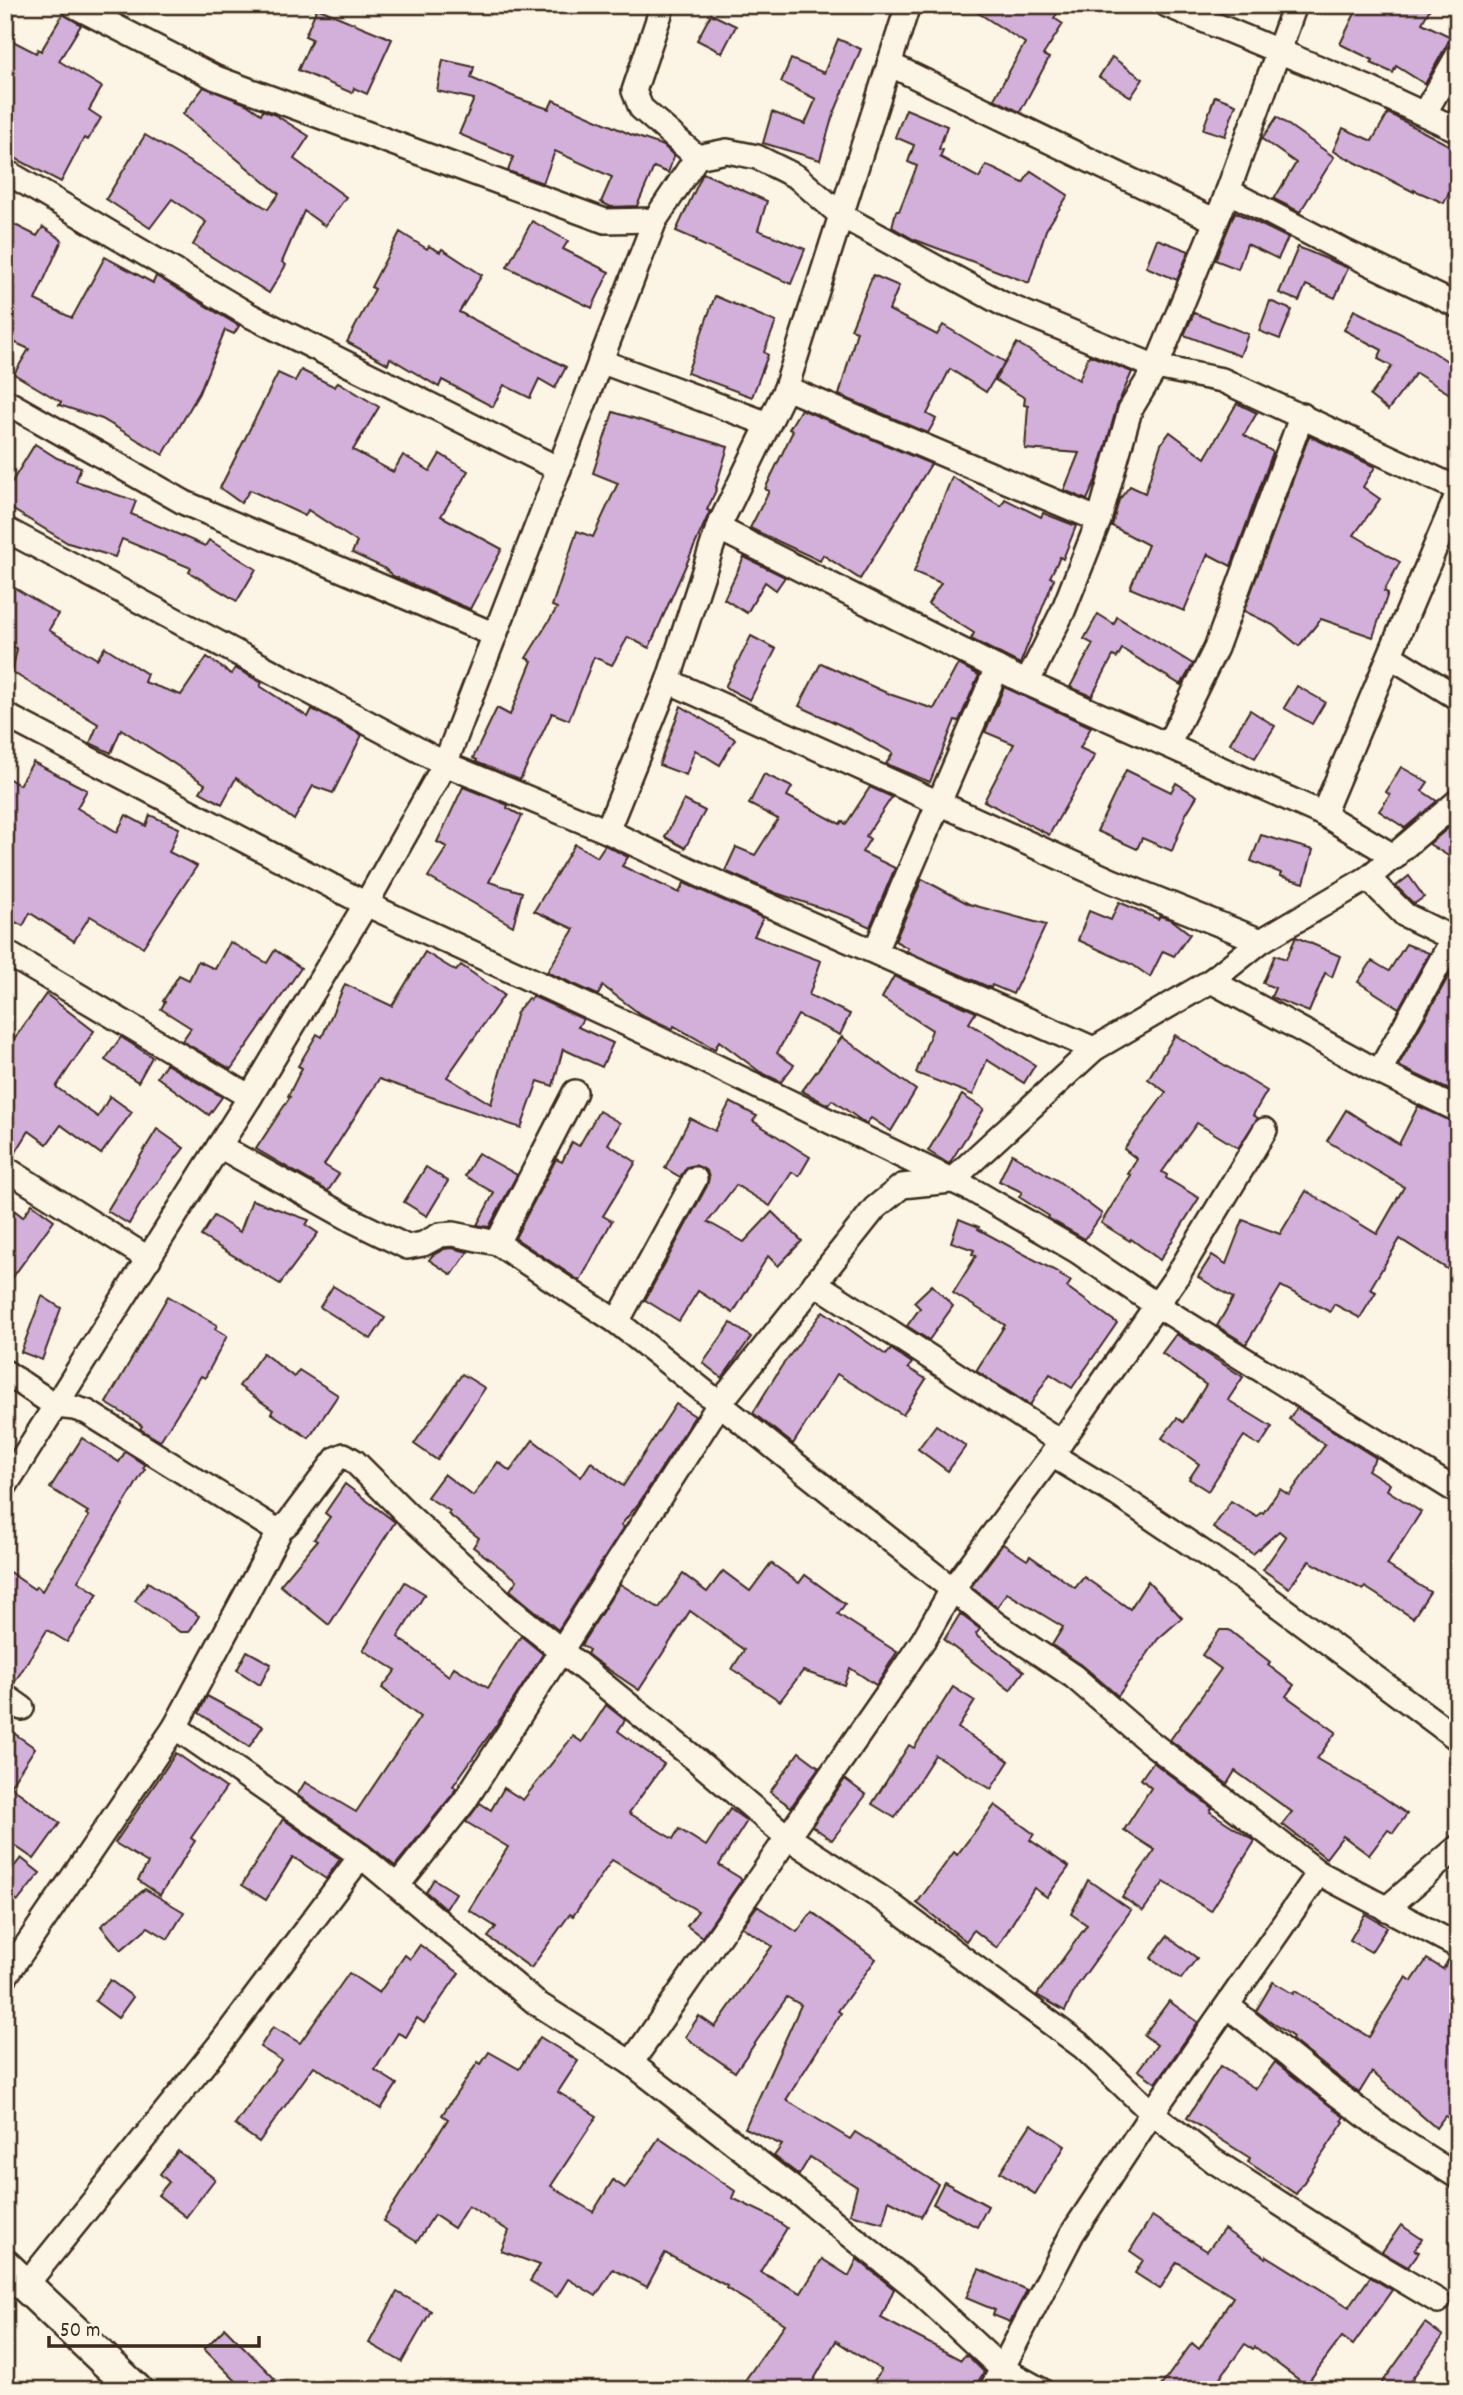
<svg xmlns="http://www.w3.org/2000/svg" width="1463" height="2395" font-family="Dekko,sans-serif">
<rect width="100%" height="100%" fill="#fcf5e5"/>
<filter id="ink" filterUnits="userSpaceOnUse"><feTurbulence type="fractalNoise" baseFrequency=".0143" numOctaves="2"/><feDisplacementMap in="SourceGraphic" scale="14" xChannelSelector="R" yChannelSelector="G"/><feConvolveMatrix kernelMatrix="1 2 1 2 8 2 1 2 1" color-interpolation-filters="sRGB"/></filter>
<g filter="url(#ink)">
<g fill="#d3b0da" stroke="#3b2a1e" stroke-width="2">
<polygon points="966,5 1063,5 1054,18 1063,24 1043,55 1049,58 1020,112 994,99 1025,43"/>
<polygon points="1359,5 1432,5 1422,23 1451,37 1425,84 1396,66 1393,73 1371,63 1373,60 1340,44"/>
<polygon points="317,8 392,39 367,94 354,88 352,93 298,70 312,39 305,36"/>
<polygon points="63,14 81,25 59,61 102,87 89,110 101,118 88,140 84,138 61,182 5,153 5,37 36,53 38,49 41,51"/>
<polygon points="711,14 736,26 722,53 697,40"/>
<polygon points="838,39 861,49 832,118 820,160 763,143 772,112 805,124 816,99 781,82 791,59 824,73"/>
<polygon points="1112,57 1143,79 1131,97 1099,77"/>
<polygon points="443,60 474,67 471,78 517,98 549,109 553,100 632,135 664,146 674,156 668,173 654,167 637,206 611,207 601,202 612,177 555,151 543,183 508,171 513,157 459,134 474,99 437,91"/>
<polygon points="204,87 246,104 261,114 263,110 275,115 309,136 294,159 346,197 325,226 304,211 282,262 286,265 269,293 193,245 206,222 172,199 150,228 106,199 145,135 268,209 279,194 183,114"/>
<polygon points="1215,96 1236,104 1225,136 1203,129"/>
<polygon points="906,109 947,126 939,149 943,150 940,157 979,178 986,165 1023,183 1031,171 1068,195 1046,230 1029,283 913,239 892,227 896,211 899,211 917,166 908,162 914,145 895,137"/>
<polygon points="1388,113 1458,150 1458,174 1444,203 1414,190 1414,192 1333,151 1343,128 1372,141"/>
<polygon points="1277,117 1334,157 1300,212 1274,199 1296,163 1262,139"/>
<polygon points="703,173 767,201 758,230 805,249 791,284 696,242 697,240 676,231"/>
<polygon points="1235,212 1288,238 1278,259 1247,244 1238,269 1215,260"/>
<polygon points="532,221 568,241 563,249 609,272 592,308 507,267"/>
<polygon points="13,224 37,236 43,227 62,240 35,300 72,318 105,257 153,283 156,276 239,326 234,334 225,330 199,393 163,455 102,419 59,405 61,402 14,374 29,349 5,338 5,242"/>
<polygon points="400,232 427,249 429,246 440,252 442,249 482,275 459,312 566,367 555,388 539,379 530,398 504,385 493,407 442,380 439,387 390,358 388,364 347,342 375,289 371,287"/>
<polygon points="1157,239 1189,251 1177,280 1146,267"/>
<polygon points="1298,247 1348,268 1335,298 1306,285 1299,301 1279,293"/>
<polygon points="873,275 899,286 889,310 937,335 943,325 1005,362 986,392 950,369 927,414 936,419 928,433 839,395 857,331 851,329"/>
<polygon points="715,296 776,322 764,352 768,355 752,397 687,373"/>
<polygon points="1270,301 1292,310 1280,339 1259,331"/>
<polygon points="1354,310 1421,344 1458,368 1458,399 1416,373 1388,410 1370,396 1392,366 1378,359 1382,350 1344,330"/>
<polygon points="1194,313 1248,334 1240,356 1184,335"/>
<polygon points="1017,343 1079,380 1089,355 1132,372 1117,406 1097,477 1087,500 1064,490 1079,453 1025,449 1028,406 1024,405 1025,398 995,380"/>
<polygon points="301,370 335,387 338,382 379,407 353,450 393,472 403,455 430,471 440,454 468,471 441,516 502,549 470,609 393,576 384,568 352,553 357,542 308,510 305,516 250,490 241,503 220,488 278,373 295,381"/>
<polygon points="1237,403 1257,413 1244,435 1273,452 1231,566 1208,554 1184,611 1130,588 1148,545 1112,526 1119,500 1130,486 1145,493 1161,444 1170,432 1205,458"/>
<polygon points="801,409 931,464 860,579 823,555 820,561 750,528 769,491 765,489 793,431 789,429"/>
<polygon points="613,412 728,447 716,487 717,488 707,510 710,511 649,648 628,637 612,665 594,657 569,720 552,713 520,780 476,762 477,760 473,758 497,708 510,715 532,661 526,658 557,608 552,606 577,531 593,537 618,483 593,473"/>
<polygon points="1309,436 1375,467 1363,487 1380,499 1354,535 1400,562 1384,591 1388,593 1373,637 1321,619 1299,646 1273,625 1244,611"/>
<polygon points="35,444 57,458 81,467 76,481 136,501 131,514 205,546 209,540 256,569 237,601 189,572 191,568 122,539 115,557 68,543 5,505 5,493"/>
<polygon points="952,477 1001,506 1005,499 1041,517 1043,513 1076,526 1063,559 1060,557 1050,577 1054,579 1020,664 971,639 974,633 928,604 941,583 914,572"/>
<polygon points="744,557 785,577 776,590 765,582 747,613 724,599"/>
<polygon points="5,582 58,614 49,630 97,659 105,647 147,674 144,682 181,695 207,657 231,674 235,668 262,683 260,686 308,717 312,709 362,735 333,793 313,786 294,820 236,778 222,804 200,792 205,784 121,729 111,753 90,743 98,724 12,672 17,649 5,642"/>
<polygon points="1098,614 1114,624 1117,617 1193,664 1181,685 1122,649 1117,658 1113,656 1092,696 1070,687 1093,644 1084,639"/>
<polygon points="751,636 776,649 750,700 725,687"/>
<polygon points="821,663 889,694 934,709 958,664 979,675 959,721 955,720 930,782 886,764 893,753 849,729 799,706"/>
<polygon points="1297,686 1325,702 1312,724 1284,708"/>
<polygon points="1004,687 1091,727 1080,748 1095,755 1049,835 984,801 1014,744 985,732"/>
<polygon points="681,706 735,739 720,765 695,750 686,775 659,765"/>
<polygon points="1250,710 1275,726 1255,758 1230,743"/>
<polygon points="33,762 87,790 77,808 117,832 126,815 146,826 150,815 179,828 169,852 197,866 143,947 90,916 74,941 30,913 23,926 5,917 5,776 19,785"/>
<polygon points="1401,767 1428,782 1422,791 1437,801 1405,828 1379,811 1390,795 1386,792"/>
<polygon points="1126,770 1171,792 1176,783 1197,796 1186,814 1172,851 1142,838 1137,849 1097,831"/>
<polygon points="764,774 792,787 787,796 840,824 842,821 846,824 870,787 892,797 866,836 870,839 862,852 895,868 870,927 851,918 776,893 725,871 736,847 755,855 778,819 749,804"/>
<polygon points="463,787 508,805 507,808 522,816 489,882 522,892 513,926 428,877 447,847 437,842"/>
<polygon points="684,800 705,811 685,848 665,837"/>
<polygon points="1458,820 1458,862 1429,844"/>
<polygon points="1261,835 1313,850 1304,883 1280,876 1281,873 1251,861"/>
<polygon points="575,844 597,857 605,845 628,857 622,866 679,893 684,883 763,918 754,936 821,961 809,995 850,1014 840,1035 798,1015 777,1053 794,1065 781,1082 760,1072 719,1041 715,1049 674,1026 673,1029 640,1014 603,986 598,995 547,972 574,929 534,911"/>
<polygon points="1409,876 1424,897 1414,904 1396,886"/>
<polygon points="922,879 969,904 1046,925 1013,994 992,985 991,988 906,951 908,948 895,941"/>
<polygon points="1119,902 1158,919 1160,916 1172,920 1190,934 1174,956 1163,951 1150,977 1133,965 1078,940 1089,911 1111,920"/>
<polygon points="1296,937 1340,956 1332,977 1325,973 1309,1012 1271,997 1275,988 1263,983 1275,955 1286,959"/>
<polygon points="230,942 267,963 275,950 301,968 231,1069 182,1041 191,1028 161,1009 165,1002 163,1001 179,975 189,980 198,961 215,969"/>
<polygon points="1406,944 1429,953 1399,1008 1358,982 1372,961 1389,971"/>
<polygon points="425,952 456,971 461,965 504,995 447,1077 491,1104 517,1012 528,998 530,1000 532,996 583,1019 578,1027 613,1043 602,1067 563,1049 553,1086 538,1081 521,1128 379,1079 324,1165 339,1174 328,1191 256,1149 290,1097 288,1096 302,1068 298,1066 317,1034 322,1037 345,984 392,1006"/>
<polygon points="1456,963 1458,963 1458,1094 1398,1066"/>
<polygon points="894,976 976,1012 969,1023 1035,1065 1024,1083 987,1060 973,1095 916,1073 932,1030 882,998"/>
<polygon points="46,994 94,1031 56,1087 98,1117 110,1096 132,1112 101,1154 61,1125 47,1144 29,1131 13,1157 5,1154 5,1052"/>
<polygon points="1175,1035 1267,1091 1253,1115 1258,1118 1238,1148 1197,1123 1162,1172 1167,1175 1166,1178 1199,1198 1160,1260 1131,1239 1130,1241 1101,1223 1131,1175 1128,1174 1137,1159 1124,1149 1166,1092 1148,1079"/>
<polygon points="121,1037 152,1057 138,1082 105,1060"/>
<polygon points="842,1037 916,1090 891,1131 871,1118 866,1124 862,1121 832,1100 828,1105 802,1091"/>
<polygon points="166,1064 222,1097 209,1115 157,1077"/>
<polygon points="962,1095 984,1109 949,1164 928,1151"/>
<polygon points="730,1102 757,1116 753,1121 810,1157 799,1176 792,1172 770,1206 736,1185 708,1222 744,1242 772,1212 802,1241 778,1266 768,1256 733,1313 698,1291 679,1321 645,1300 707,1186 709,1178 707,1171 695,1165 687,1167 680,1177 665,1168 690,1118 715,1131"/>
<polygon points="1418,1106 1458,1124 1458,1255 1449,1270 1400,1239 1370,1289 1376,1292 1360,1318 1334,1304 1330,1312 1281,1286 1246,1344 1217,1326 1233,1298 1198,1277 1212,1255 1226,1264 1243,1220 1280,1234 1306,1191 1377,1234 1404,1187 1327,1141 1346,1110 1399,1144"/>
<polygon points="599,1111 620,1123 608,1144 636,1162 603,1216 612,1221 580,1281 515,1238 556,1159 562,1162 572,1142 579,1146"/>
<polygon points="157,1129 184,1148 141,1203 129,1224 107,1211"/>
<polygon points="478,1153 517,1175 489,1227 477,1225 494,1193 465,1176"/>
<polygon points="1012,1154 1058,1181 1102,1214 1085,1239 1048,1218 1049,1216 1019,1197 1022,1192 999,1181"/>
<polygon points="426,1167 448,1181 427,1216 404,1202"/>
<polygon points="252,1200 309,1220 306,1225 318,1233 280,1284 201,1236 214,1216 240,1232"/>
<polygon points="5,1203 23,1217 32,1204 54,1220 5,1288"/>
<polygon points="959,1219 979,1227 978,1229 1061,1274 1060,1275 1071,1281 1067,1287 1117,1323 1072,1388 1050,1374 1030,1405 976,1371 1005,1325 953,1293 976,1256 972,1254 974,1250 951,1242"/>
<polygon points="452,1248 468,1252 452,1275 429,1260 433,1255 444,1249"/>
<polygon points="932,1285 953,1306 929,1340 907,1326 920,1308 914,1302"/>
<polygon points="333,1286 385,1318 371,1339 320,1307"/>
<polygon points="42,1296 61,1308 42,1360 21,1352"/>
<polygon points="168,1296 217,1325 215,1329 227,1336 205,1378 201,1376 160,1441 140,1429 142,1426 131,1418 106,1403"/>
<polygon points="823,1311 886,1355 891,1349 912,1363 908,1368 926,1379 903,1415 837,1374 793,1444 753,1413 781,1367"/>
<polygon points="731,1323 751,1337 722,1378 703,1363"/>
<polygon points="1176,1334 1243,1377 1228,1400 1272,1427 1260,1446 1244,1436 1208,1491 1189,1479 1199,1464 1162,1438 1177,1418 1183,1422 1206,1385 1162,1353"/>
<polygon points="263,1353 294,1377 299,1370 338,1395 309,1438 271,1413 273,1410 239,1386"/>
<polygon points="462,1374 485,1388 437,1460 414,1444"/>
<polygon points="676,1404 695,1416 639,1503 621,1525 624,1527 558,1630 510,1590 517,1580 473,1547 479,1538 448,1514 450,1511 427,1497 444,1474 473,1496 498,1462 510,1471 533,1440 581,1477 591,1462 623,1486"/>
<polygon points="1297,1408 1376,1458 1368,1470 1390,1484 1387,1490 1421,1512 1387,1565 1430,1592 1413,1618 1365,1587 1363,1590 1309,1561 1289,1588 1263,1570 1286,1537 1279,1531 1253,1554 1213,1528 1231,1501 1257,1517 1261,1512 1263,1513 1280,1489 1289,1495 1325,1445 1289,1419"/>
<polygon points="936,1425 966,1446 948,1471 918,1449"/>
<polygon points="82,1438 119,1462 125,1452 145,1465 143,1468 145,1469 78,1581 98,1594 67,1642 47,1630 13,1685 5,1682 5,1569 34,1589 37,1586 42,1591 89,1516 86,1514 88,1512 50,1488"/>
<polygon points="345,1484 395,1522 329,1625 280,1585 317,1541 314,1539 330,1517 325,1513"/>
<polygon points="1003,1544 1027,1560 1030,1556 1075,1588 1084,1577 1130,1609 1148,1581 1182,1618 1158,1639 1118,1696 1082,1665 1052,1645 1063,1627 1007,1593 997,1607 971,1587"/>
<polygon points="771,1563 799,1583 805,1575 845,1604 838,1614 897,1652 876,1685 850,1668 844,1685 803,1671 780,1701 732,1669 744,1650 690,1611 639,1690 596,1661 587,1654 589,1650 581,1645 620,1584 659,1608 683,1574 707,1592 723,1571 750,1591"/>
<polygon points="148,1582 199,1616 189,1632 180,1632 135,1601"/>
<polygon points="405,1582 425,1594 398,1637 449,1676 454,1667 488,1688 521,1636 543,1654 504,1714 453,1786 456,1788 453,1794 395,1866 369,1845 297,1795 305,1782 356,1812 420,1717 382,1688 396,1670 363,1650"/>
<polygon points="960,1614 980,1629 976,1634 978,1637 1024,1671 1010,1690 944,1640"/>
<polygon points="1220,1630 1229,1630 1270,1662 1268,1665 1294,1685 1286,1696 1336,1732 1317,1759 1380,1795 1407,1814 1393,1833 1388,1830 1369,1855 1343,1836 1326,1858 1282,1824 1292,1812 1235,1771 1227,1784 1170,1740 1221,1669 1202,1655"/>
<polygon points="247,1651 271,1664 260,1685 237,1670"/>
<polygon points="953,1687 975,1701 958,1728 1009,1761 991,1789 935,1755 895,1818 872,1804 909,1745 914,1748"/>
<polygon points="207,1696 263,1726 249,1747 199,1713"/>
<polygon points="606,1705 625,1720 618,1731 664,1764 629,1813 673,1839 679,1829 706,1846 730,1809 747,1821 719,1865 742,1879 702,1937 687,1926 698,1911 612,1860 573,1916 570,1914 531,1968 488,1937 496,1927 469,1910 508,1847 466,1822 480,1803 491,1810 504,1788 523,1800 573,1736 582,1742"/>
<polygon points="5,1727 35,1748 10,1786 60,1823 34,1859 5,1839"/>
<polygon points="799,1752 819,1767 791,1807 770,1792"/>
<polygon points="176,1753 226,1788 191,1838 195,1841 160,1895 138,1880 148,1863 115,1843"/>
<polygon points="1153,1762 1212,1808 1210,1812 1255,1841 1211,1911 1164,1882 1143,1911 1122,1897 1155,1850 1124,1830 1151,1788 1141,1779"/>
<polygon points="845,1779 866,1795 832,1840 812,1826"/>
<polygon points="995,1805 1034,1834 1030,1840 1069,1867 1047,1897 1034,1888 997,1948 974,1930 966,1941 917,1903 954,1852 957,1855"/>
<polygon points="283,1819 340,1859 326,1879 293,1857 266,1900 242,1885"/>
<polygon points="21,1858 40,1873 18,1901 5,1891 5,1878"/>
<polygon points="434,1879 456,1893 446,1909 426,1892"/>
<polygon points="1088,1880 1131,1910 1077,1986 1065,2011 1037,1995 1087,1925 1071,1914"/>
<polygon points="145,1889 184,1912 168,1939 148,1927 121,1950 101,1926"/>
<polygon points="757,1906 797,1932 812,1912 876,1959 838,2011 841,2013 786,2100 850,2139 855,2132 938,2184 921,2217 889,2200 883,2223 850,2214 857,2187 810,2157 799,2175 774,2156 782,2145 745,2128 801,2005 787,1997 735,2072 685,2037 699,2016 715,2027 772,1946 742,1927"/>
<polygon points="1365,1914 1387,1927 1371,1952 1350,1940"/>
<polygon points="1167,1936 1197,1958 1181,1979 1151,1958"/>
<polygon points="420,1945 459,1973 424,2023 417,2018 406,2037 398,2033 375,2070 397,2084 381,2109 314,2066 259,2142 235,2125 281,2060 260,2047 273,2027 300,2043 349,1973 379,1993 405,1955 410,1959"/>
<polygon points="1450,1957 1458,1960 1458,2124 1445,2116 1436,2128 1372,2072 1359,2093 1292,2040 1293,2037 1256,2011 1273,1982 1293,1994 1295,1991 1369,2037 1406,1977 1412,1981 1427,1959 1443,1969"/>
<polygon points="110,1980 133,1997 118,2018 95,2001"/>
<polygon points="1169,2001 1198,2022 1156,2083 1138,2070 1157,2045 1144,2035"/>
<polygon points="540,2037 578,2061 558,2092 597,2116 551,2186 593,2212 613,2180 625,2188 659,2138 735,2191 732,2198 770,2216 787,2228 760,2272 801,2293 822,2259 849,2276 857,2259 894,2289 881,2318 961,2360 965,2355 969,2357 984,2372 973,2390 868,2390 881,2370 836,2341 808,2390 738,2390 785,2324 726,2288 727,2286 665,2253 647,2287 613,2269 596,2296 568,2279 557,2297 530,2281 540,2265 501,2251 509,2231 468,2206 454,2228 434,2215 417,2242 383,2221 448,2119 442,2115 478,2062 481,2064 489,2052 519,2069"/>
<polygon points="1275,2062 1344,2117 1342,2120 1344,2122 1296,2194 1248,2162 1250,2158 1187,2118 1220,2066 1256,2089"/>
<polygon points="1031,2124 1065,2146 1035,2194 1000,2172"/>
<polygon points="178,2151 215,2179 186,2217 158,2195 169,2182 160,2174"/>
<polygon points="944,2182 988,2206 977,2227 933,2204"/>
<polygon points="1152,2216 1207,2251 1224,2229 1266,2258 1267,2256 1349,2307 1370,2277 1392,2290 1353,2345 1342,2337 1306,2385 1255,2347 1253,2349 1245,2344 1211,2390 1158,2390 1192,2343 1199,2349 1233,2297 1177,2262 1160,2289 1135,2273 1143,2260 1130,2251"/>
<polygon points="1401,2225 1422,2239 1415,2250 1419,2252 1408,2267 1382,2252"/>
<polygon points="979,2269 1027,2290 1010,2322 993,2315 995,2310 966,2298"/>
<polygon points="397,2292 431,2311 402,2362 369,2343"/>
<polygon points="1425,2323 1443,2336 1404,2390 1377,2390"/>
<polygon points="225,2328 275,2379 264,2390 245,2390 204,2349"/>
</g>
<g fill="none" stroke-linecap="round" stroke-linejoin="round">
<defs>
<g id="street">
<polyline points="73,5 216,78 605,221 655,220 697,157 727,151 757,157 797,177 842,216 1003,304 1156,367 1222,380 1458,489"/>
<polyline points="663,5 634,91 641,108 697,157"/>
<polyline points="1167,5 1370,89 1458,130"/>
<polyline points="889,64 1216,221"/>
<polyline points="1424,114 1458,55"/>
<polyline points="5,171 249,315 559,469"/>
<polyline points="1228,191 1342,250 1458,306"/>
<polyline points="600,361 768,424"/>
<polyline points="786,388 1099,520"/>
<polyline points="5,401 185,503 495,635"/>
<polyline points="718,528 1027,683 1323,814 1395,857"/>
<polyline points="5,529 445,764 607,831 707,878 1094,1049"/>
<polyline points="1390,656 1458,698"/>
<polyline points="668,681 1112,881 1261,941"/>
<polyline points="1027,683 1063,611 1099,520 1130,410 1156,367 1224,202 1295,5"/>
<polyline points="5,715 366,904 653,1036 974,1191 1077,1251 1155,1304 1458,1492"/>
<polyline points="1168,745 1216,648 1302,415"/>
<polyline points="1323,814 1458,493"/>
<polyline points="607,831 668,681 718,528 786,388 908,5"/>
<polyline points="1368,878 1405,915 1458,941"/>
<polyline points="875,951 997,668"/>
<polyline points="5,952 250,1097"/>
<polyline points="1211,981 1379,1072 1458,1110"/>
<polyline points="1379,1072 1453,939"/>
<polyline points="219,1146 354,1221 407,1247 423,1244 440,1235 453,1234 497,1243 617,1322 997,1625 1073,1676 1146,1739 1319,1873 1458,1946"/>
<polyline points="5,1168 149,1259"/>
<polyline points="497,1243 575,1092"/>
<polyline points="815,1283 1061,1442"/>
<polyline points="617,1322 695,1179"/>
<polyline points="5,1372 56,1406 74,1408 87,1412 273,1528 281,1529 289,1522 337,1458 344,1455 354,1461 406,1513 511,1610 694,1758 786,1836 887,1902 1083,2047 1152,2113 1214,2161 1357,2253 1438,2301"/>
<polyline points="1052,1455 1118,1495 1244,1580 1458,1739"/>
<polyline points="5,1486 250,1097 366,904 445,764 655,220"/>
<polyline points="5,1696 22,1708"/>
<polyline points="175,1727 361,1856 535,2002 631,2063 792,2188 912,2285 1001,2368 1041,2390"/>
<polyline points="397,1886 464,1802 720,1403 875,1208 902,1186 951,1181 1094,1049 1211,981 1261,941 1368,878 1458,801"/>
<polyline points="1386,1909 1458,1847"/>
<polyline points="5,1977 175,1727 281,1529"/>
<polyline points="1228,2006 1333,2091 1383,2129 1458,2177"/>
<polyline points="631,2063 887,1694 924,1639 953,1588 1052,1455 1177,1276 1265,1130"/>
<polyline points="26,2285 220,2044 361,1856"/>
<polyline points="991,2390 1072,2234 1152,2113 1319,1873"/>
</g>
<polyline id="secondary" points="5,2266 136,2390"/>
</defs>
<use href="#street" stroke="#3b2a1e" stroke-width="28"/>
<use href="#secondary" stroke="#3b2a1e" stroke-width="37"/>
<use href="#street" stroke="#fcf5e5" stroke-width="23"/>
<use href="#secondary" stroke="#fcf5e5" stroke-width="32"/>
</g>
</g>
<rect width="1463" height="2395" fill="none" stroke="#fcf5e5" stroke-width="28"/>
<rect x="14" y="14" width="1435" height="2367" fill="none" stroke="#3b2a1e" stroke-width="2.5" filter="url(#ink)"/>
<path d="M49 2336v10h210v-10" fill="none" stroke="#3b2a1e" stroke-width="3.5"/>
<text x="60" y="2336" font-size="21" fill="#3b2a1e" stroke="#fcf5e5" stroke-width="5" paint-order="stroke">50 m</text>
</svg>
